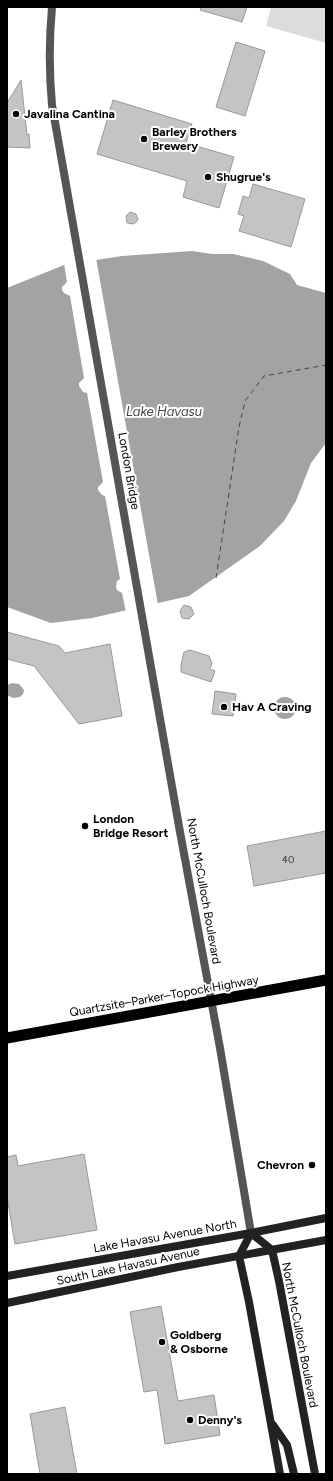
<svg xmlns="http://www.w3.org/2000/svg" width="333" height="1481" font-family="Figtree,sans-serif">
<rect width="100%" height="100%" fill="#fff"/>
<polygon fill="#dcdcdc" points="271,7 326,7 326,43 266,26"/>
<g fill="#a3a3a3">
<polygon points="192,251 212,254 233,254 263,261 290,274 297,285 326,293 326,443 311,463 296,501 284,521 260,546 189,596 92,618 51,623 7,607 7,288 64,265 122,256"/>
<polygon points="12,683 19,684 24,690 23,694 20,697 13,698 7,695 7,685"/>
<circle cx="285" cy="708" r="11"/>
</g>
<polygon fill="#fff" points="96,258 158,605 126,612 122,593 117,590 116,587 117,581 120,579 105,496 102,495 98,490 98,487 103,482 87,393 83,392 79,386 79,383 84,378 70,296 64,293 62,290 62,287 67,282 64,263"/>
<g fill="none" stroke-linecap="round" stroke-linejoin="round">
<polyline stroke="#444" stroke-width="1" stroke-dasharray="5 4" stroke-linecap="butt" points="216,578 239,427 245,401 264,376 326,365"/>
</g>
<g fill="#c4c4c4" stroke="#999">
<polygon points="201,7 247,7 242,22 200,10"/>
<polygon points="236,42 265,51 245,116 216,107"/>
<polygon points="21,80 27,135 29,134 30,148 7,147 7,103"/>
<polygon points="113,100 192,124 186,143 234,157 219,208 183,197 187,181 97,154"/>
<polygon points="253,184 305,199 291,247 239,231 244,216 238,214 243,196 249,198"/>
<polygon points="130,212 136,214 138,220 134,224 127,223 126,216"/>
<polygon points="184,605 191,607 194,614 189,619 182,618 180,611"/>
<polygon points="7,632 59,646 65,653 110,644 122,716 79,724 34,666 7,659"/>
<polygon points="190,650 209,656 212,663 210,669 215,671 211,682 181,672 181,665 184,652"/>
<polygon points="215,691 236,694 233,716 212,714"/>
<polygon points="326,831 326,873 254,886 247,846"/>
<polygon points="84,1154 97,1230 15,1244 7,1197 7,1157 16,1155 18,1166"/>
<polygon points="161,1306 178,1401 214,1395 220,1435 165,1444 157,1390 144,1392 130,1312"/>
<polygon points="65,1407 77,1474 40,1474 30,1414"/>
</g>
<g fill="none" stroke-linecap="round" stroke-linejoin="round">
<path stroke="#555" stroke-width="8" d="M52,7C49,40 49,72 52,105L180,832L220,1048L251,1233"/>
<g stroke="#222" stroke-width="8">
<polyline points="7,1276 251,1233 326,1218"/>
<polyline points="7,1303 178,1267 326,1240"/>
<polyline points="273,1425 287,1445 294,1474"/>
<polyline points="280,1474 249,1302 239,1256 251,1233 272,1250 279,1281 315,1474"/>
</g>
<polyline stroke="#000" stroke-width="11" points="7,1038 326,980"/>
</g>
<g fill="#000" stroke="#fff" stroke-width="1.5">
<circle cx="16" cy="114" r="4"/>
<circle cx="144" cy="139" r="4"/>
<circle cx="208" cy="177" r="4"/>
<circle cx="224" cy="707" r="4"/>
<circle cx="85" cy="826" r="4"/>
<circle cx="312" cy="1165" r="4"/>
<circle cx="162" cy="1342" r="4"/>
<circle cx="190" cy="1420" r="4"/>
</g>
<g text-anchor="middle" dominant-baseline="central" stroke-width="4" stroke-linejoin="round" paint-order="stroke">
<g font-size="10" fill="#313131">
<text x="288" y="859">40</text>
</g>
<g font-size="12" font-weight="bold" fill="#000" stroke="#fff" text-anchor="start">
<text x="24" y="114">Javalina Cantina</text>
<text x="152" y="132">Barley Brothers<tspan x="152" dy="14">Brewery</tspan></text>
<text x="216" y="177">Shugrue's</text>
<text x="232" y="707">Hav A Craving</text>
<text x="93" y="819">London<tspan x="93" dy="14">Bridge Resort</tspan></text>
<text x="304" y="1165" text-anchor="end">Chevron</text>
<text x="170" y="1335">Goldberg<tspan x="170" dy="14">&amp; Osborne</tspan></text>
<text x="198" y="1420">Denny's</text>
</g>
<g font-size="12" fill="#000" stroke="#fff">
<text transform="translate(129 471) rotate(80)">London Bridge</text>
<text transform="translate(204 891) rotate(80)">North McCulloch Boulevard</text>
<text transform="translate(164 996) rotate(-10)">Quartzsite–Parker–Topock Highway</text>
<text transform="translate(165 1236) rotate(-10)">Lake Havasu Avenue North</text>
<text transform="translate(128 1266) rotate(-12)">South Lake Havasu Avenue</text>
<text transform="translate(300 1335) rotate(79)">North McCulloch Boulevard</text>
</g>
<g font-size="13" font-style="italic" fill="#444" stroke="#fff">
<text x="164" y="411">Lake Havasu</text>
</g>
</g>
<rect width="333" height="1481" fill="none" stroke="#000000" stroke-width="16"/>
</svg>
